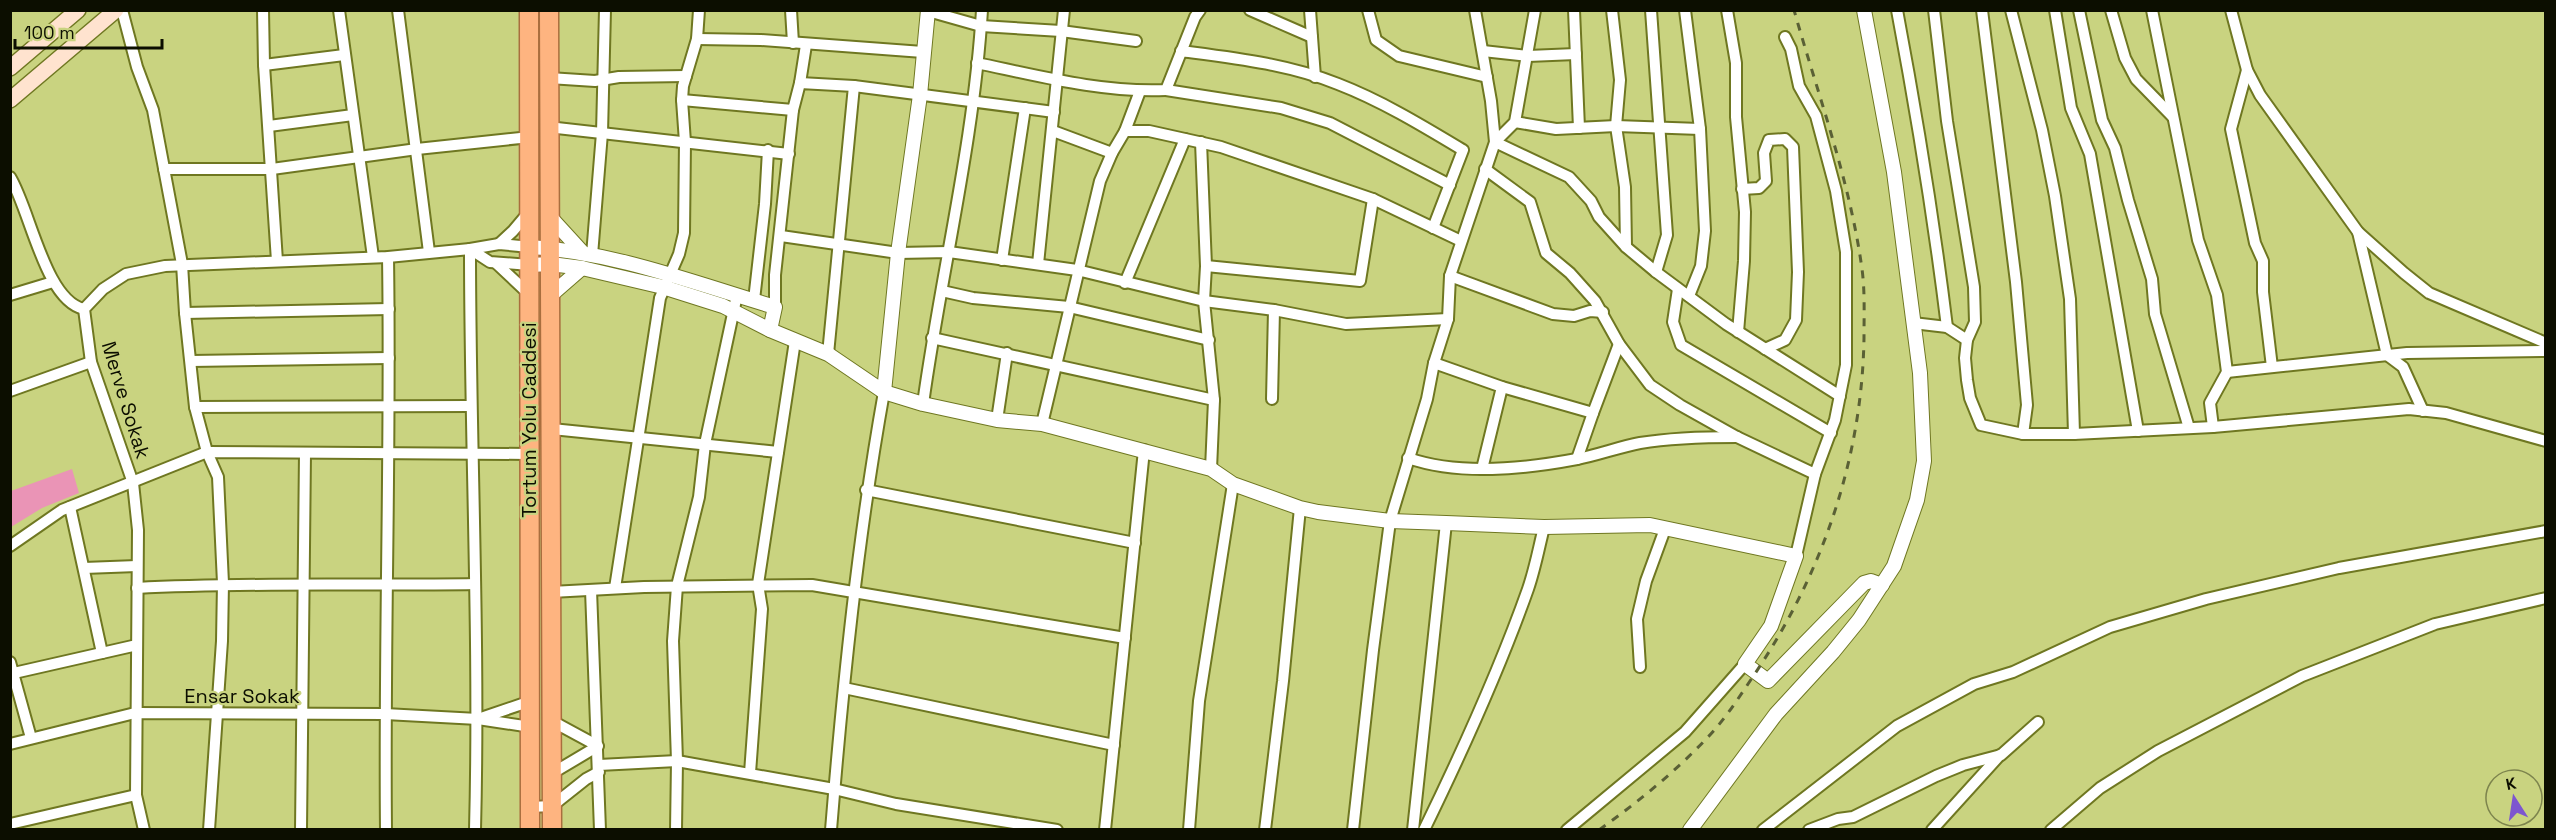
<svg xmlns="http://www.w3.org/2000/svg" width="2556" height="840" font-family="'Space Grotesk',sans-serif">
<rect width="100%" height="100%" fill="#c9d380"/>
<polygon fill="#ea94b6" points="72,469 79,493 42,508 11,527 11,491"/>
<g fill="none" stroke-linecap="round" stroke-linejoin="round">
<defs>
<g id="minor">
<polyline points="122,10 137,67 153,110 182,264 185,313 195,407 207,452 218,477 223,583 222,641 209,830"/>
<polyline points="263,10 264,65 277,261"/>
<polyline points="339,10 373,257"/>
<polyline points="398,10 429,252"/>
<polyline points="791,10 793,43"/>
<polyline points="1250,10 1312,37"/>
<polyline points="1310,10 1315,77"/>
<polyline points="1368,10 1376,40 1399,56 1487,77"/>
<polyline points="1535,10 1515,122 1495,142 1569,177 1591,201 1599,217 1626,247 1656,272 1726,324 1840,396"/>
<polyline points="1574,10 1579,128"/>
<polyline points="1612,10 1620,80 1616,126 1625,187 1626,247"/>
<polyline points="1651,10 1667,235 1656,272"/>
<polyline points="1685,10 1700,129 1705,231 1701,266 1689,296"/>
<polyline points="1727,10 1736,63 1736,117 1745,212 1744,261 1738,332"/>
<path d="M1897,10C1917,116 1934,221 1947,327"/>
<polyline points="1934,10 1947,121 1974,287 1975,322 1967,340 1965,358 1967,380 1970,398 1981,425 2023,434 2074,434 2213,427 2409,409 2446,413 2546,441"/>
<polyline points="1982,10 2016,282 2027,405 2023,434"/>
<polyline points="2011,10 2042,130 2055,196 2070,299 2074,434"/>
<polyline points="2055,10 2071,108 2090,154 2138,431"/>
<polyline points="2079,10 2102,120 2115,148 2128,200 2152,279 2155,314 2189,428"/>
<polyline points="2111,10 2125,58 2136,79 2173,117"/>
<polyline points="2152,10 2198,240 2217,295 2227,372 2210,403 2213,427"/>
<polyline points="2231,10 2247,70 2260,95 2358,232 2404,273 2429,293 2546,343"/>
<polyline points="928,11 981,26 1061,31 1136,41"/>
<polyline points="1785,37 1791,49 1799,86 1816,116 1836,191 1846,252 1846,365 1835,420 1815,474 1796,556"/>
<polyline points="697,39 761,40 923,52"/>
<path d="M1181,51C1234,58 1288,64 1338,84C1382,101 1423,126 1463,150L1433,228"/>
<polyline points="1483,51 1528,56 1576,54"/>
<path d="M977,63C1039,76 1103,93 1166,90L1195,17L1200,10"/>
<polyline points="264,65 344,55"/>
<polyline points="2247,70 2231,129 2255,243 2263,261 2263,292 2272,367"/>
<polyline points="549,78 595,81 619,77 686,76"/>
<polyline points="800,83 806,45"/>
<polyline points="854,86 1054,112"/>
<polyline points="1166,90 1281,108 1330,123 1450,185"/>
<polyline points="682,100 793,110 800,83 854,86 828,354"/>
<polyline points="1515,122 1556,129 1616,126 1700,129"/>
<polyline points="269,126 353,115"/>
<polyline points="548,127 789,154"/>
<polyline points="1053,131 1112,153"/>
<polyline points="1125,131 1140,91"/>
<polyline points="1201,142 1206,266 1204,301 1214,400 1211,469"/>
<polyline points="164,169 272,169 417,149 530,137"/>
<polyline points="1485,169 1530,202 1546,253 1570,273 1595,301 1619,344 1650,385 1680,405 1737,437 1815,474"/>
<path d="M10,177C30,209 45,301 84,309"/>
<polyline points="1742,189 1759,188 1766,181 1764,153 1769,140 1785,139 1793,147 1798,272 1796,320 1785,340 1765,349"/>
<polyline points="2358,232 2387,355 2403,367 2423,411"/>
<polyline points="781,236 898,253 949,252 1077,270 1204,301 1274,310 1346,324 1448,319"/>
<polyline points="499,244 513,231 529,212"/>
<path d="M470,249C470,443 480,636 475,830"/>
<polyline points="470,249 490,262 530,265"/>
<polyline points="592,255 602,133 605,10"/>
<polyline points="1002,260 1025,108"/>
<polyline points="496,263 530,295"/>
<polyline points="1038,264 1064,10"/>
<polyline points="1206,266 1360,281 1373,199"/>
<polyline points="1450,276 1553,314 1574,316 1590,311 1603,312"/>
<polyline points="1125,283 1185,139"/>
<polyline points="1678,289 1673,322 1681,345 1831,433"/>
<polyline points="942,291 973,298 1069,307 1209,340"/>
<polyline points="10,295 53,282"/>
<polyline points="754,300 765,204 768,150"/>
<polyline points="775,307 775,275 793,110"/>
<polyline points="185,313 389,309"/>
<polyline points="1913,323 1947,327 1967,340"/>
<polyline points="932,338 1214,400"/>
<polyline points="191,361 389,358"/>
<polyline points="1434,363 1502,387 1593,413 1619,344"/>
<polyline points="2227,372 2407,353 2546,351"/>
<polyline points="10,391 91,362"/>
<polyline points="1272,399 1274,310"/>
<path d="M923,404C941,273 974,143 982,10"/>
<polyline points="195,407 470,406"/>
<polyline points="997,420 1007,353"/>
<polyline points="1042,424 1100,181 1112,153 1125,131 1149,131 1221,147 1373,199 1461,241"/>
<polyline points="552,429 778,452"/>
<path d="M1408,458C1460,476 1524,469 1577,459C1598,455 1619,447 1640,443C1671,438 1705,437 1737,437"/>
<polyline points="1577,459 1593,413"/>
<polyline points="1482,469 1502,387"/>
<polyline points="866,490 1135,543"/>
<polyline points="70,507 102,653"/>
<polyline points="10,546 62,510 207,452 529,454"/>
<polyline points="84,568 137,566"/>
<path d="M137,588C250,582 362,586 475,584"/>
<polyline points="615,588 660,298 679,254 684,233 685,142 682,100 683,86 697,39 699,10"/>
<polyline points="591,590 600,830"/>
<polyline points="551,592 644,587 812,585 1125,638"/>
<polyline points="10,662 31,738"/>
<polyline points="1640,667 1637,619 1646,581 1665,529"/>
<polyline points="14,673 137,645"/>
<polyline points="844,688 1114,745"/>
<polyline points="481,718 531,701"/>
<polyline points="550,720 598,746 551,774"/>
<polyline points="10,744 135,713 385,714 478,719 531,727"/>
<polyline points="599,765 677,761 834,789 896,804 1057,830"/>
<polyline points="750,773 762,609 758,584 795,341"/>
<polyline points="530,807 552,806 586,779 599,772"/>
<polyline points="10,824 136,795"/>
<polyline points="144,830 136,795 138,530 133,483 91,362 84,309 103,289 126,274 165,266 388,257 470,249 499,244 530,247"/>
<polyline points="301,830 305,453"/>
<path d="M386,830C384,638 391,448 388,257"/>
<polyline points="676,830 677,761 673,641 677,586 699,497 705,444 737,295"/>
<path d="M831,830C843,683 858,537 884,392"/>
<polyline points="1105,830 1144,450"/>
<polyline points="1189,830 1199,701 1233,484"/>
<polyline points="1265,830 1283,681 1300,508"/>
<polyline points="1353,830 1373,650 1390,521 1427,399 1434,363 1448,319 1450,276 1495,142 1491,101 1475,10"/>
<polyline points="1413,830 1446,523"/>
<path d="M1424,830C1462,752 1499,671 1528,589C1535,569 1539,547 1544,527"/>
<polyline points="1567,830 1685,732 1745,664"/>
<polyline points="1763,830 1897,726 1974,684 2013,672 2110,627 2206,599 2339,568 2546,531"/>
<polyline points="1809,830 1838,819 1853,817 1936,776 1963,765 2001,755 2038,722"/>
<polyline points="1932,830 2000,755"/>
<polyline points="2051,830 2100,788 2158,751 2302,676 2435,624 2546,598"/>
</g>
<g id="tertiary">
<polyline points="551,218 583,253"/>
<path d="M530,247C614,252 694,283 775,307L770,330"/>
<polyline points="530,265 551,264 582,268 663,287 723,306 770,330 828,354 884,392 923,404 997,420 1042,424 1211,469 1233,484 1300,508 1318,512 1390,521 1446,523 1544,527 1650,525 1796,556 1771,626 1745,664 1768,681 1864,583 1871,581 1882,585"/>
<polyline points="551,295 582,268"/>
<polyline points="884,392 898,253 920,95 928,10"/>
<polyline points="1690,830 1776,714 1833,652 1859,620 1894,566 1917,500 1924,461 1920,373 1894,172 1864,10"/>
</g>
<g id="secondary">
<polyline points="10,68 78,10"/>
<polyline points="10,100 116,10"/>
</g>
<g id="trunk">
<polyline points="529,10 530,830"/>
<polyline points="549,10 552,830"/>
</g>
</defs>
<use href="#minor" stroke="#6f7721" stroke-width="14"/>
<use href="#tertiary" stroke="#6f7721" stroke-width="16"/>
<use href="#secondary" stroke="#6f7721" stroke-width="18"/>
<use href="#trunk" stroke="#a96e3e" stroke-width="21"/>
<use href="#minor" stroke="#fff" stroke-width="10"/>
<use href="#tertiary" stroke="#fff" stroke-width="14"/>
<use href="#secondary" stroke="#ffe3cf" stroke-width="15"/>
<use href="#trunk" stroke="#feb480" stroke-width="18"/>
<path stroke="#5a6035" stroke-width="3" stroke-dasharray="8 8" stroke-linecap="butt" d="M1599,830C1638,802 1675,772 1708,737C1725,719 1738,699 1752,678C1821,577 1862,461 1864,338C1864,315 1865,291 1862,269C1850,181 1818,95 1794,10"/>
</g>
<g text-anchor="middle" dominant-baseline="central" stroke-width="4.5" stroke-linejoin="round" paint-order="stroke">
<g font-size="20" fill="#0c0e00" stroke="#c9d380">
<text transform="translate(126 400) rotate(73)">Merve Sokak</text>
<text transform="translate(529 420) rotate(-90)">Tortum Yolu Caddesi</text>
<text x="242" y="696">Ensar Sokak</text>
</g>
</g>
<rect width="2556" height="840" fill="none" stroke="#0c0e00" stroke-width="24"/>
<g transform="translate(2514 798) rotate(348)"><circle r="28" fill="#c9d380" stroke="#7d844d" stroke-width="1.5"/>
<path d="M0-4.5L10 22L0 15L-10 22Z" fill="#7d56cf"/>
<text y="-9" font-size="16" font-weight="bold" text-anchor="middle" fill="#0c0e00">K</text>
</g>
<path d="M15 39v9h147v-9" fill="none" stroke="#0c0e00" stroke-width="3"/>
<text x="24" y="39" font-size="18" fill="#0c0e00" stroke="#c9d380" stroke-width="4.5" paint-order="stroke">100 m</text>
</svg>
